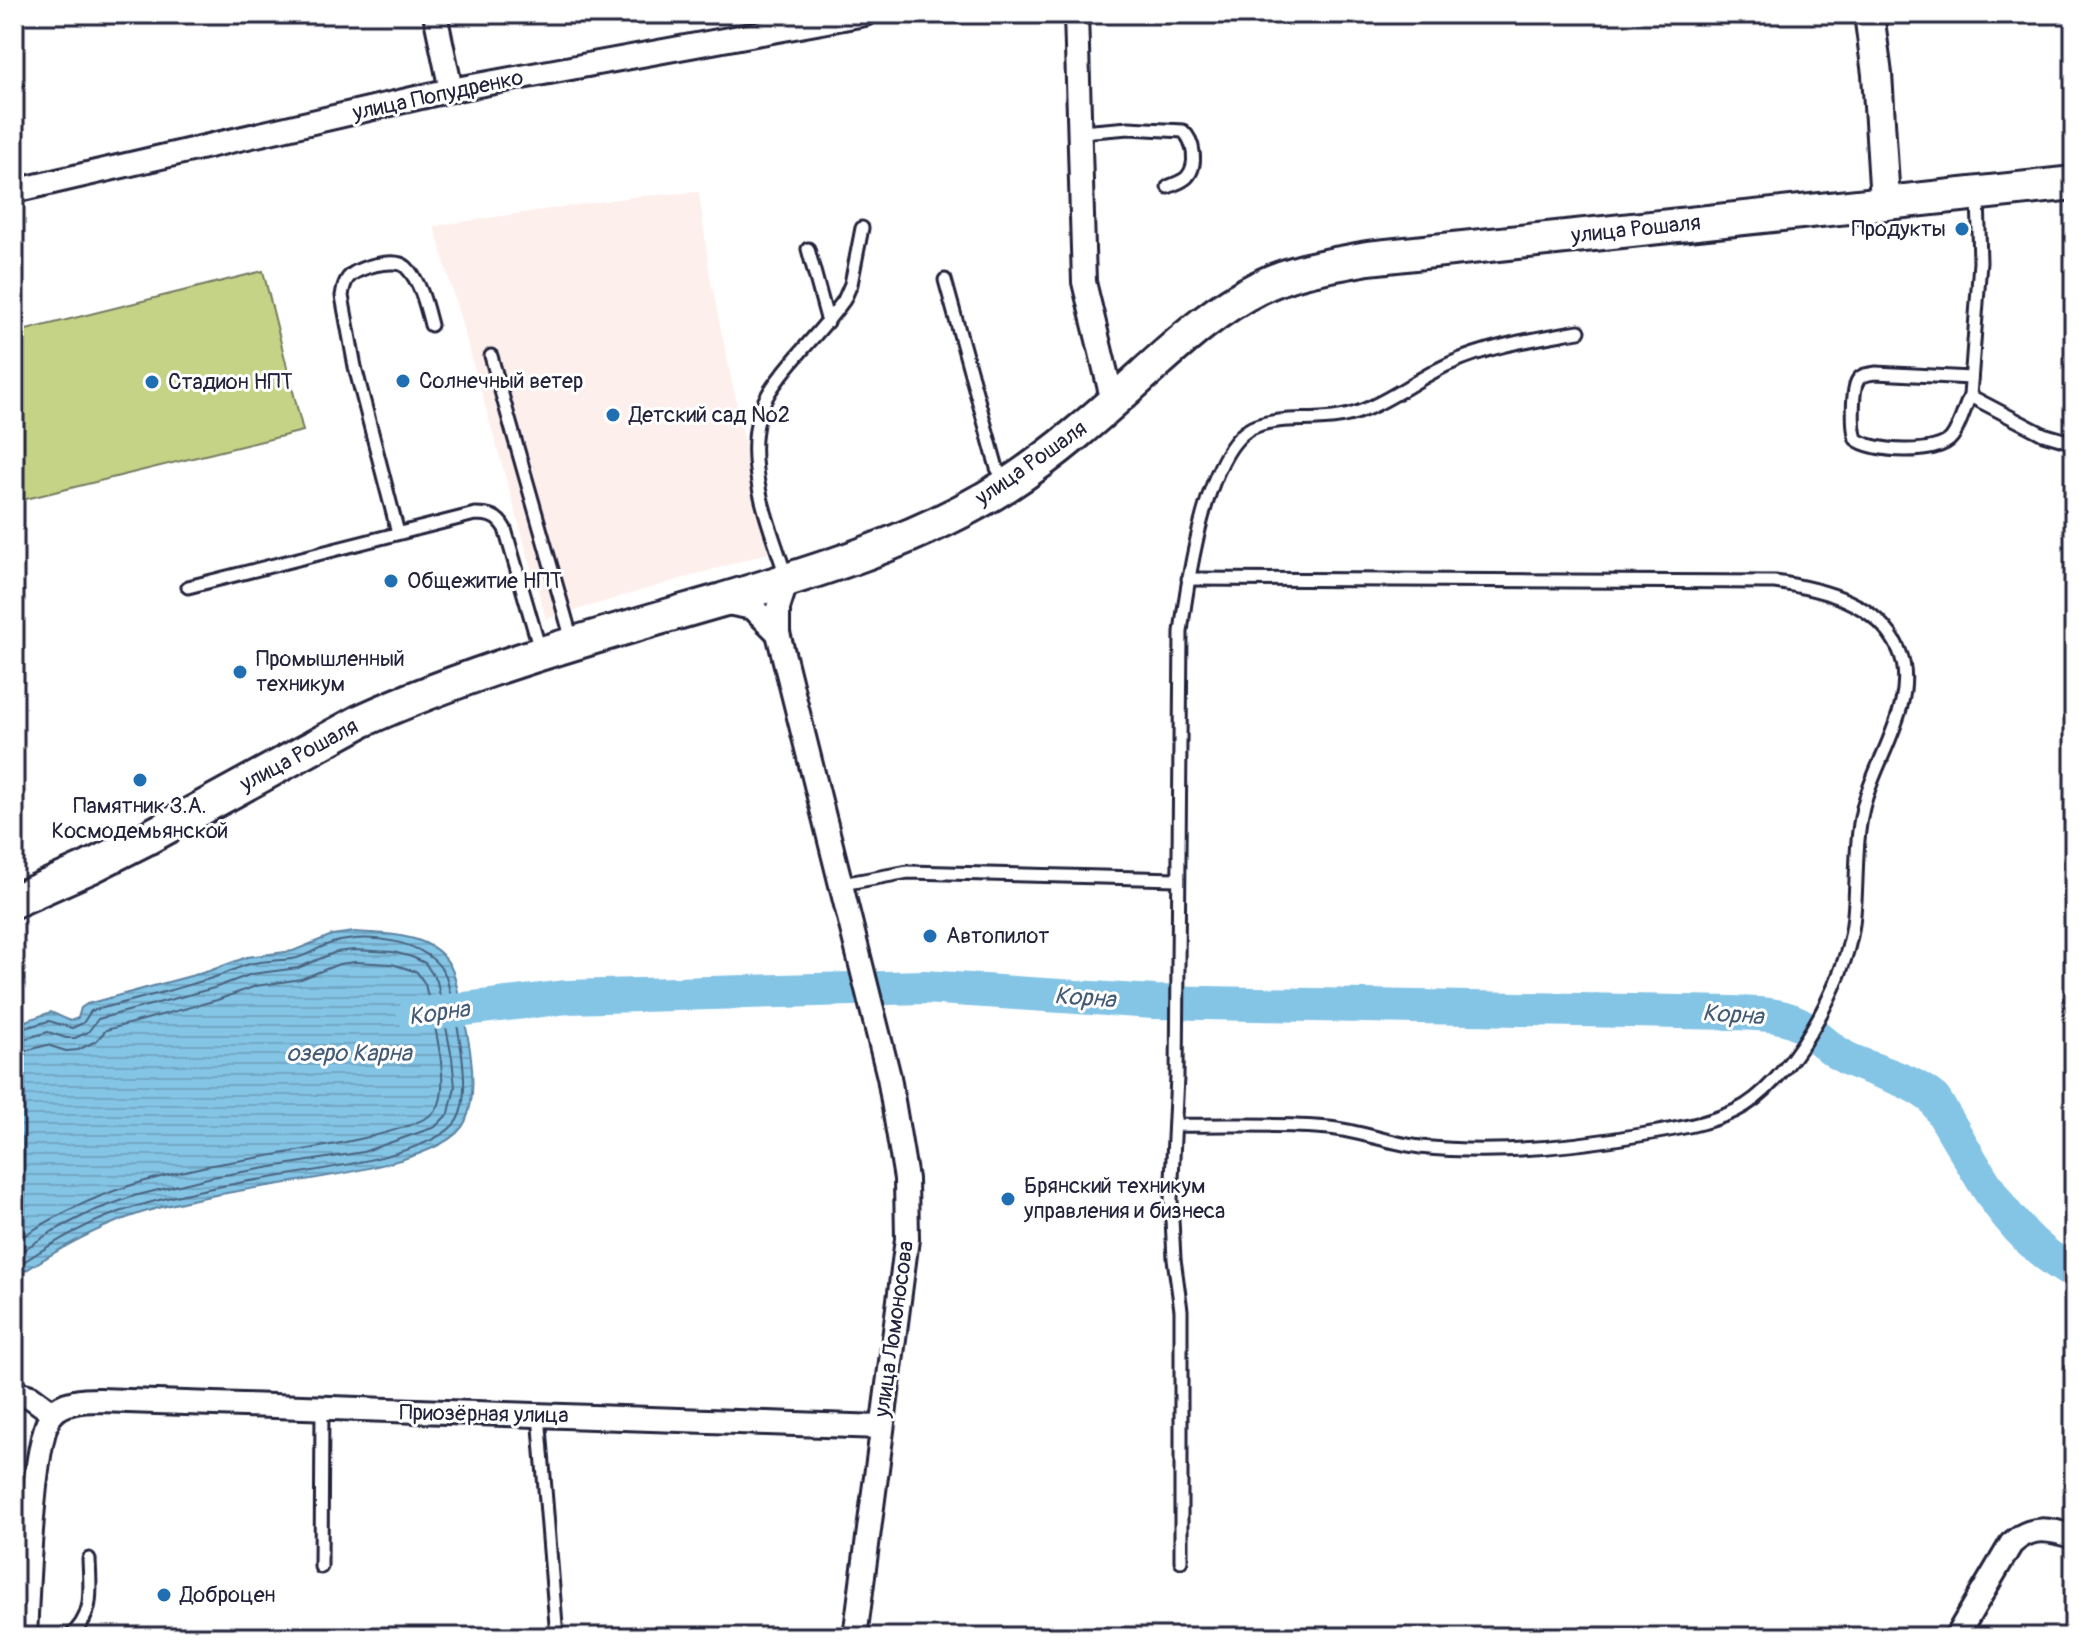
<svg xmlns="http://www.w3.org/2000/svg" width="2088" height="1651" font-family="Pangolin,sans-serif">
<defs>
<pattern id="water-rules" width="6" height="5" patternUnits="userSpaceOnUse" patternTransform="scale(2)"><rect width="6" height="5" fill="#84c4e5"/><path d="M0 2.5h6" fill="none" stroke="#72a8c5"/></pattern>
</defs>
<rect width="100%" height="100%" fill="#fff"/>
<filter id="ink" filterUnits="userSpaceOnUse"><feTurbulence type="fractalNoise" baseFrequency=".0125" numOctaves="2"/><feDisplacementMap in="SourceGraphic" scale="16" xChannelSelector="R" yChannelSelector="G"/><feConvolveMatrix kernelMatrix="1 2 1 2 8 2 1 2 1" color-interpolation-filters="sRGB"/></filter>
<g filter="url(#ink)">
<polygon fill="#fdefec" points="699,192 710,277 768,553 546,619 434,226 639,196"/>
<polygon fill="#c5d387" stroke="#747a61" stroke-width="2" points="263,271 303,431 14,502 14,333"/>
<path fill="url(#water-rules)" stroke="#5d83a1" stroke-width="2" d="M354,932C391,934 444,933 455,979C464,1017 483,1085 465,1122C445,1166 290,1181 244,1190C208,1196 172,1203 138,1214C92,1229 54,1252 14,1278V1025L51,1012L70,1021L78,1018L81,1008L87,1004L209,971L247,957L293,951L332,935Z"/>
<g fill="none" stroke-linecap="round" stroke-linejoin="round">
<g stroke="#49637f" stroke-width="2">
<path d="M14,1031L49,1021L72,1028L83,1023L91,1011C131,1001 170,991 209,979C223,975 236,968 249,964C264,960 278,961 292,959C306,957 318,947 332,943C369,933 427,939 446,976C454,1009 475,1090 457,1120C434,1159 285,1174 239,1183C205,1189 171,1196 138,1206C92,1219 54,1242 14,1268"/>
<polyline points="14,1042 48,1032 66,1038 75,1038 88,1032 98,1019 214,988 252,974 298,968 336,952 354,950 393,952 412,957 425,963 437,981 452,1058 455,1087 449,1113 435,1127 363,1152 212,1177 134,1196 93,1211 53,1231 14,1256"/>
<path d="M14,1054L47,1045L66,1051L78,1050L96,1041L106,1030L217,1000L256,986L301,979L339,964L355,962L392,964L417,972L425,984C431,1012 453,1086 436,1110C417,1137 251,1158 212,1165C184,1171 156,1177 129,1186C87,1199 51,1218 14,1242"/>
</g>
<path stroke="#84c4e5" stroke-width="34" d="M414,1015L567,997L924,987L1154,1002L1733,1013C1757,1014 1784,1013 1805,1027C1820,1038 1832,1052 1850,1060C1882,1074 1906,1077 1934,1099C1977,1166 2002,1233 2074,1273"/>
<defs>
<g id="service">
<path d="M1081,132L1129,128L1183,131C1194,141 1198,165 1187,177C1182,182 1174,184 1168,187"/>
<polyline points="1978,197 1980,262 1970,396 2043,434 2074,443"/>
<polyline points="808,249 828,322"/>
<polyline points="945,280 997,468 1005,482"/>
<polyline points="491,356 572,640"/>
<path d="M1970,396C1964,409 1960,426 1952,437C1939,456 1871,452 1856,439C1852,428 1852,389 1858,380C1862,374 1869,374 1876,373L1971,378"/>
<path d="M398,533L355,367L342,296C343,289 344,283 348,278C357,267 395,257 406,267C421,282 426,306 431,325"/>
<path d="M786,576C768,520 735,447 770,391C791,359 821,332 844,300L851,284L862,228"/>
<path d="M188,587L475,514C489,514 498,516 505,529L540,650"/>
<polyline points="842,884 908,872 1177,879"/>
<path d="M1176,1125C1227,1126 1279,1123 1329,1128C1360,1131 1389,1143 1420,1147C1494,1155 1573,1147 1646,1134C1676,1129 1707,1124 1735,1111C1789,1086 1846,982 1853,924C1858,885 1854,846 1863,808C1874,760 1921,699 1899,650C1878,602 1822,589 1775,582L1188,579"/>
<polyline points="539,1415 557,1637"/>
<path d="M1181,1561V1310L1174,1259L1171,1199L1177,1077L1181,632C1187,585 1206,444 1256,426C1288,414 1326,426 1364,410C1394,398 1420,377 1449,364C1491,345 1535,339 1579,331"/>
<polyline points="321,1567 322,1410"/>
<path d="M69,1637C95,1616 90,1590 89,1559"/>
</g>
<g id="minor">
<polyline points="435,14 451,90"/>
<polyline points="1076,14 1084,282 1113,402"/>
<polyline points="14,191 451,90 865,14"/>
<polyline points="787,580 778,608 778,633 889,1077 906,1179 907,1239 855,1637"/>
<polyline points="722,602 753,608 778,633"/>
<polyline points="14,1392 31,1397 53,1413"/>
<path d="M25,1637C27,1599 32,1435 53,1413C64,1401 84,1400 99,1400L881,1427"/>
<path d="M1956,1637L2011,1544C2031,1525 2050,1529 2074,1537"/>
</g>
<polyline id="tertiary" points="1869,14 1877,74 1885,201"/>
<path id="secondary" d="M14,901L90,867L147,838L361,721C475,669 601,635 722,600C818,571 921,540 1007,485C1055,454 1100,414 1143,375C1179,343 1214,310 1258,288C1292,270 1331,265 1368,258L2074,183"/>
</defs>
<use href="#service" stroke="#22223b" stroke-width="17"/>
<use href="#minor" stroke="#22223b" stroke-width="28"/>
<use href="#tertiary" stroke="#22223b" stroke-width="34"/>
<use href="#secondary" stroke="#22223b" stroke-width="38"/>
<use href="#service" stroke="#fff" stroke-width="11"/>
<use href="#minor" stroke="#fff" stroke-width="22"/>
<use href="#tertiary" stroke="#fff" stroke-width="28"/>
<use href="#secondary" stroke="#fff" stroke-width="32"/>
</g>
</g>
<g fill="#1f6fb2" stroke="#fff" stroke-width="3">
<circle cx="1962" cy="229" r="8"/>
<circle cx="403" cy="381" r="8"/>
<circle cx="152" cy="382" r="8"/>
<circle cx="613" cy="415" r="8"/>
<circle cx="391" cy="581" r="8"/>
<circle cx="240" cy="672" r="8"/>
<circle cx="140" cy="780" r="8"/>
<circle cx="930" cy="936" r="8"/>
<circle cx="1008" cy="1199" r="8"/>
<circle cx="164" cy="1595" r="8"/>
</g>
<g text-anchor="middle" dominant-baseline="central" stroke-width="6" stroke-linejoin="round" paint-order="stroke">
<g font-size="22" fill="#22223b" stroke="#fff">
<text transform="translate(438 95) rotate(-12)">улица Попудренко</text>
<text transform="translate(1636 229) rotate(-6)">улица Рошаля</text>
<text transform="translate(1031 463) rotate(-35)">улица Рошаля</text>
<text transform="translate(299 755) rotate(-28)">улица Рошаля</text>
<text transform="translate(894 1329) rotate(-82)">улица Ломоносова</text>
<text transform="translate(484 1414) rotate(1)">Приозёрная улица</text>
</g>
<g font-size="22" fill="#22223b" stroke="#fff" text-anchor="start">
<text x="1946" y="229" text-anchor="end">Продукты</text>
<text x="419" y="381">Солнечный ветер</text>
<text x="168" y="382">Стадион НПТ</text>
<text x="629" y="415">Детский сад №2</text>
<text x="407" y="581">Общежитие НПТ</text>
<text x="256" y="659">Промышленный<tspan x="256" dy="25">техникум</tspan></text>
<text x="140" y="806" text-anchor="middle">Памятник З.А.<tspan x="140" dy="25">Космодемьянской</tspan></text>
<text x="946" y="936">Автопилот</text>
<text x="1024" y="1186">Брянский техникум<tspan x="1024" dy="25">управления и бизнеса</tspan></text>
<text x="180" y="1595">Доброцен</text>
</g>
<g font-size="24" font-style="italic" fill="#445b76" stroke="#fff">
<text transform="translate(1085 998) rotate(4)">Корна</text>
<text transform="translate(439 1013) rotate(-8)">Корна</text>
<text transform="translate(1733 1015) rotate(4)">Корна</text>
<text x="349" y="1053">озеро Карна</text>
</g>
</g>
<rect width="2088" height="1651" fill="none" stroke="#fff" stroke-width="48"/>
<rect x="24" y="24" width="2040" height="1603" fill="none" stroke="#22223b" stroke-width="3" filter="url(#ink)"/>
</svg>
